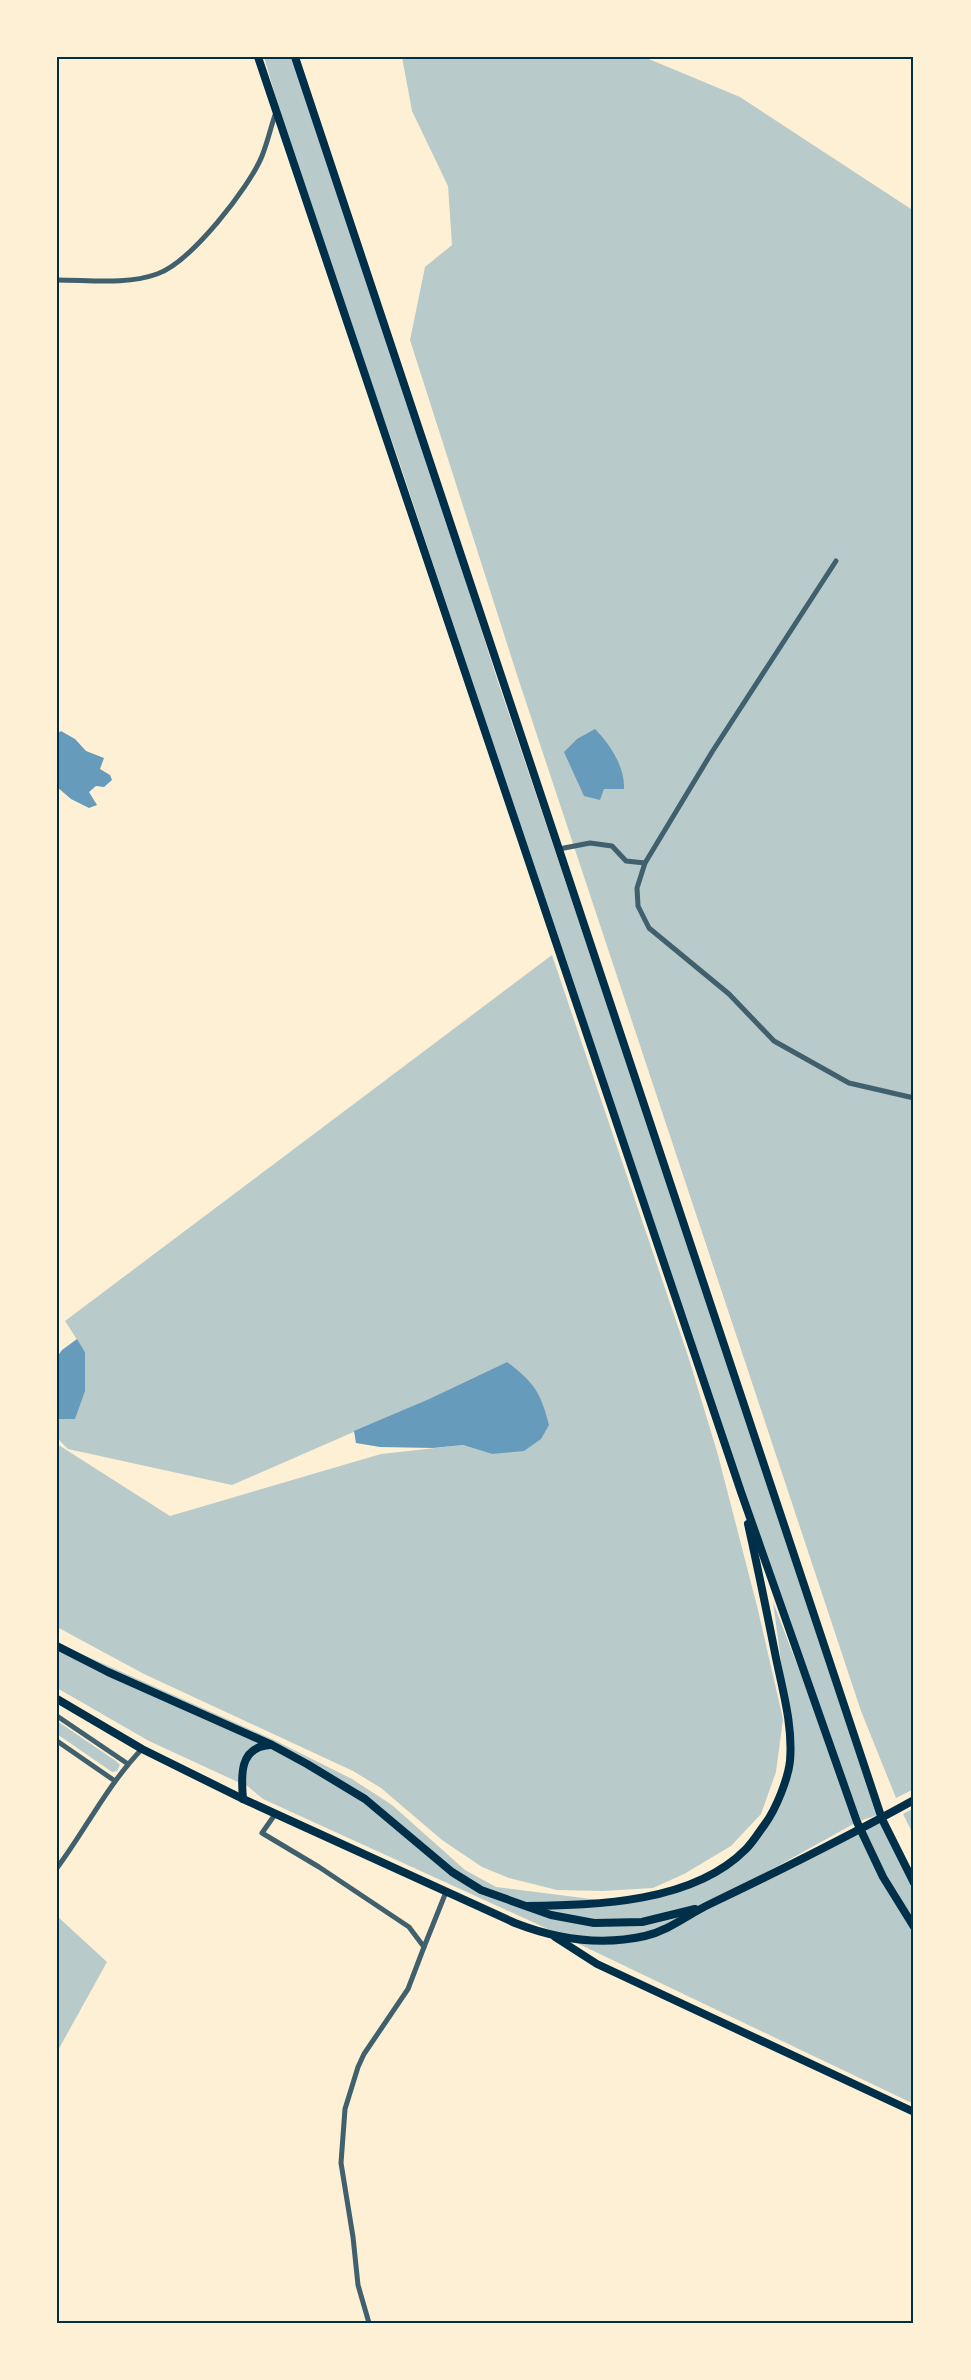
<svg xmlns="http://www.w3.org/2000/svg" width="971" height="2380" font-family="'PT Sans',sans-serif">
<rect width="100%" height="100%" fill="#fdf0d5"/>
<g fill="#b9caca">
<path d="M264,57H295L389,340L497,679L880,1814L857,1822L756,1878L859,1825L882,1819L914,1883V1926L890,1890L914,1934V2104L537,1924L263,1799L245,1784L242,1773L254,1747C241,1756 236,1768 240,1783L149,1741L57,1688V1643L274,1740L352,1779L392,1805L465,1870L496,1887L599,1900L657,1893L693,1882L746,1852L784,1796L789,1720L773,1602L846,1792L741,1492L398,458L306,200Z"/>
<polygon points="402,57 644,57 740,97 914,211 914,1789 896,1798 861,1711 518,678 410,340 425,267 452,245 448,186 412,111"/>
<polygon points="552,955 689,1359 718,1455 758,1610 783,1719 776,1772 761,1814 731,1846 684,1874 653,1888 603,1891 557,1890 509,1878 482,1867 442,1840 381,1788 353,1771 144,1674 57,1627 57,1444 170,1516 381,1454 463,1445 492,1454 507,1362 429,1399 232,1485 68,1449 57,1438 57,1419 75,1419 85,1352 65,1321"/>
<polygon points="57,1721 116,1761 120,1765 117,1771 112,1772 57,1734"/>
<polygon points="914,1808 914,1836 903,1814"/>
<polygon points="57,1916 107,1962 57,2052"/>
</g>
<g fill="#669bbc">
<path d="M595,729C610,744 625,767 624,789H604L600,800L584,796L564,752L577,739Z"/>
<polygon points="61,731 75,739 86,751 104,758 100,769 110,775 112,780 104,787 96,786 89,792 97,805 89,808 71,799 57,787 57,734"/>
<polygon points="77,1339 85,1352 85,1391 75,1419 57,1419 57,1357 62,1350"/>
<path d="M507,1362C534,1382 541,1393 549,1425L541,1439L524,1451L492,1454L463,1445L433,1448L380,1447L356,1443L354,1431L429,1399Z"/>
</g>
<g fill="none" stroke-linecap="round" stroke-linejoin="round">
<g stroke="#3f606c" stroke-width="5">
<path d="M57,280C89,280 127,285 157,274C190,263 249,188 262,156C268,141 271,126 276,112"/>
<polyline points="836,561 712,752 645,863 637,888 638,906 649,928 729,994 774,1041 849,1083 914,1098"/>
<polyline points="559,849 590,843 612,846 626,861 645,863"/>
<polyline points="57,1716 128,1764"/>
<polyline points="57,1741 115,1781"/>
<polyline points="276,1813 262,1833 319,1867 409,1927 424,1947 408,1989 364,2054 358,2067 345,2109 341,2163 353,2237 358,2285 369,2323"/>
<path d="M57,1868C86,1829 108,1784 142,1749"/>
<polyline points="424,1947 446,1892"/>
</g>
<g stroke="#003049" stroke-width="8">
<polyline points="57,1646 108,1672 272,1745 307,1764 365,1799 452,1872 481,1890 551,1915 594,1923 642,1922 695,1909"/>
<path d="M57,1699L142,1749L243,1799L515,1923C556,1939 601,1946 645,1936C670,1930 687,1915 710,1904C779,1871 847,1837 914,1800"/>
<path d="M243,1799C241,1776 239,1747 270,1745"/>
</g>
<g stroke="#003049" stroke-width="8">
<polyline points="258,57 741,1492 857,1822 883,1877 914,1927"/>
<polyline points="295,57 882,1819 914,1883"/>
<path d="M527,1906C597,1905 693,1903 746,1849C753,1842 759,1832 765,1824C776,1809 788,1779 790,1761C793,1726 783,1692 776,1658C767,1613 758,1569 748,1524"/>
<polyline points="555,1937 597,1964 914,2112"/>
</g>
</g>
<rect width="971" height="2380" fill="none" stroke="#fdf0d5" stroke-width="117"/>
<rect x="58" y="58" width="854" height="2264" fill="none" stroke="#003049" stroke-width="2"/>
</svg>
